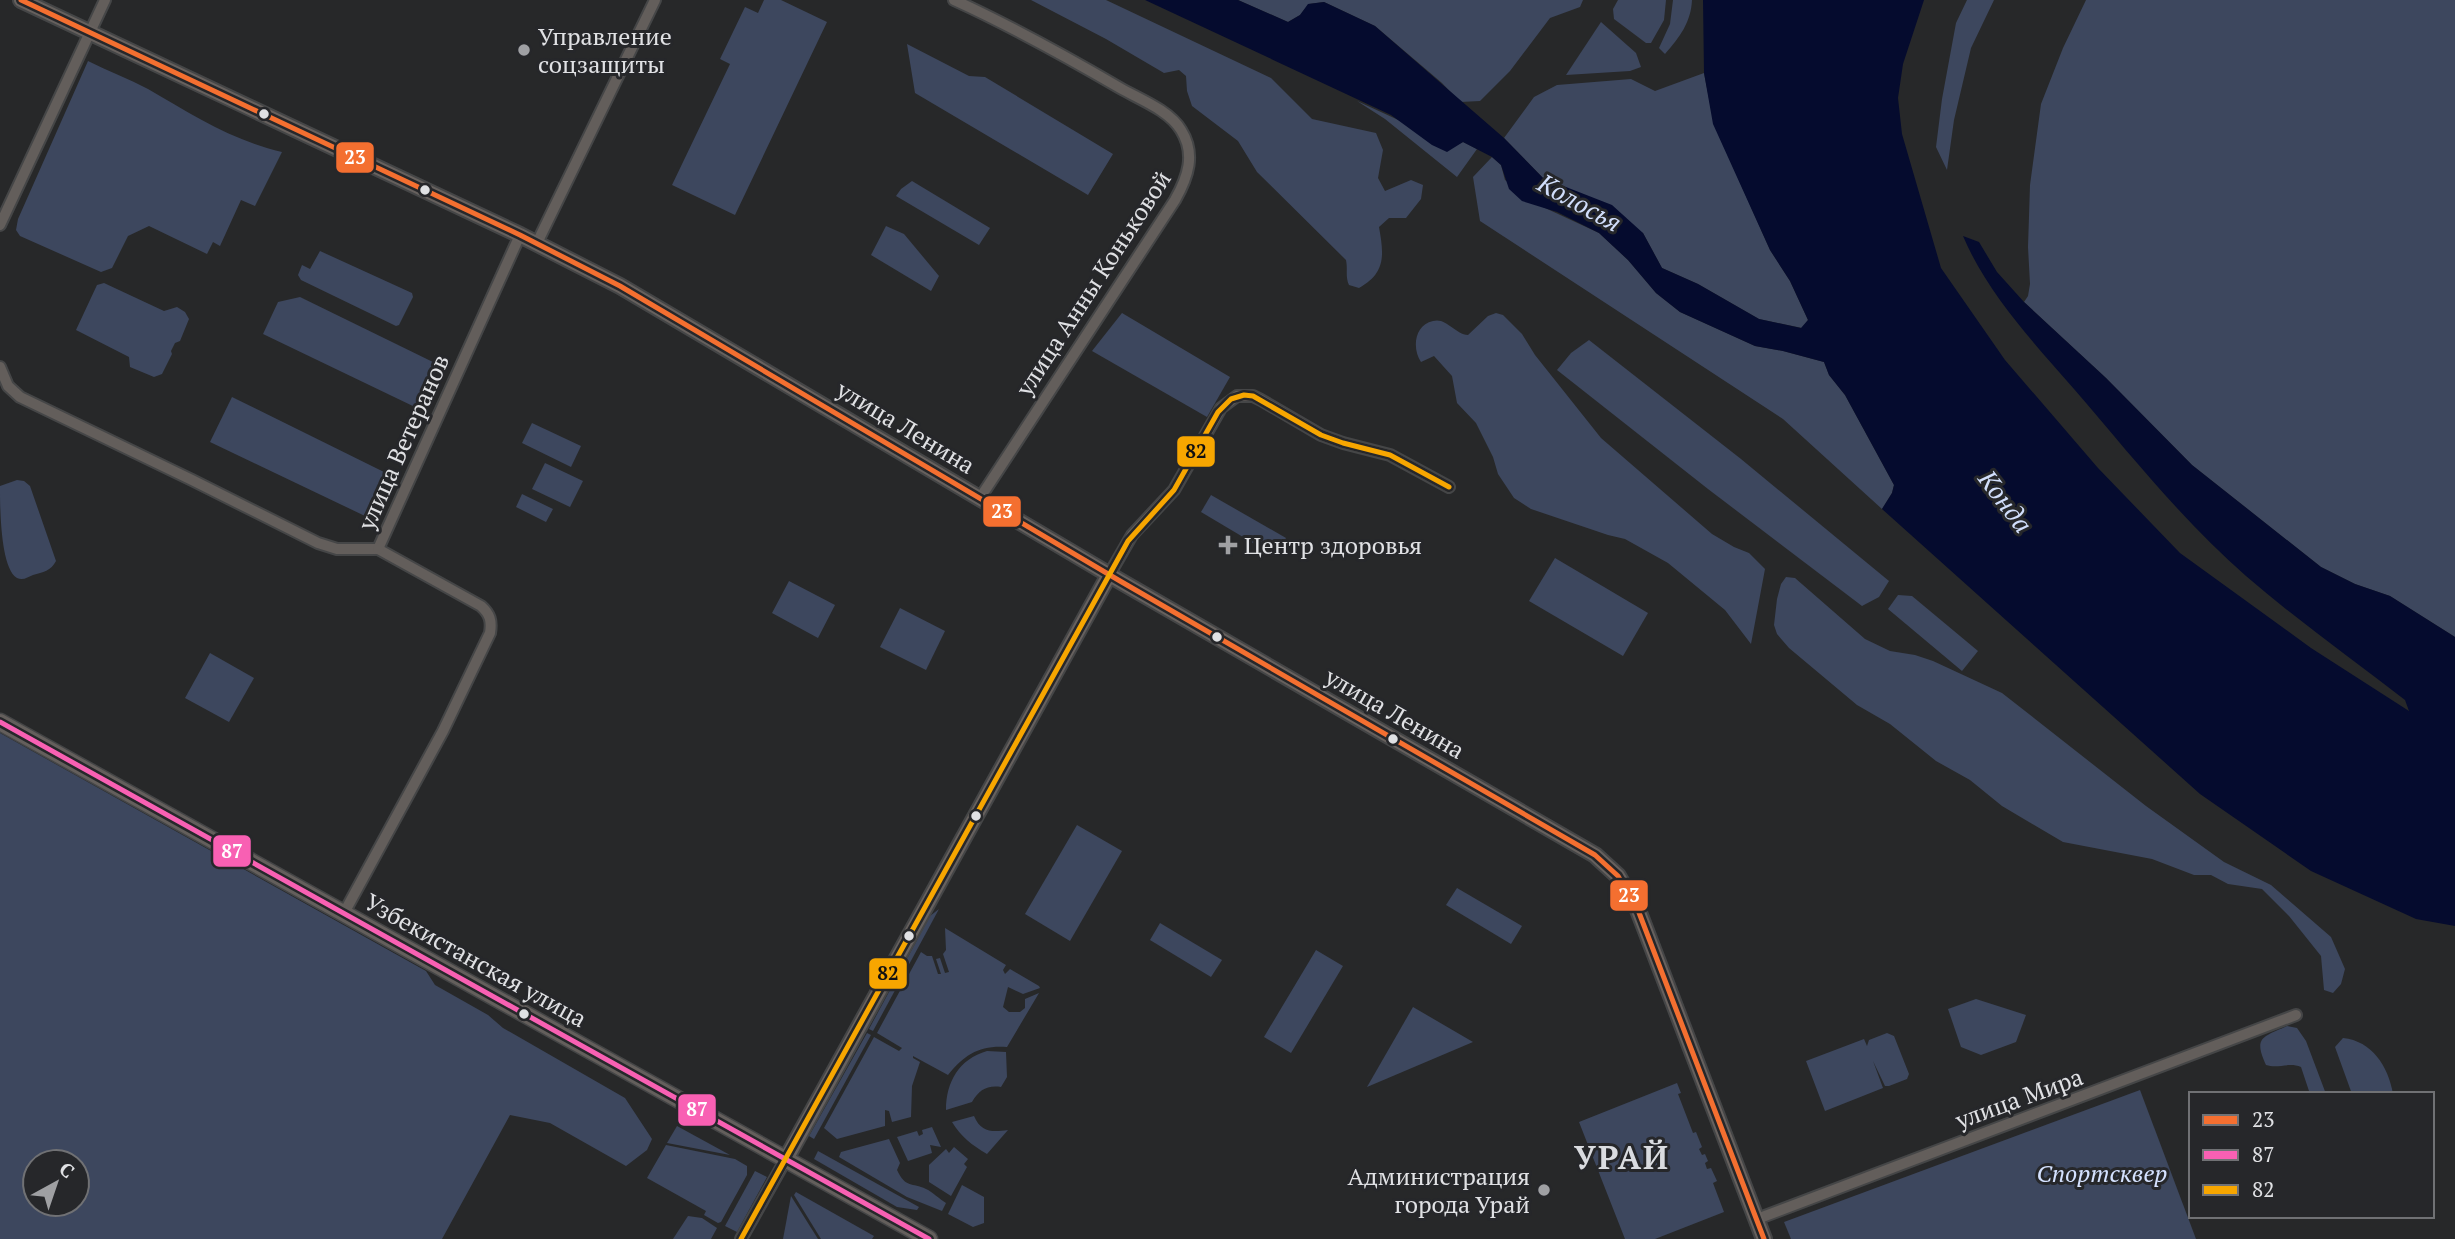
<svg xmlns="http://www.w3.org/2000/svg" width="2455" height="1239" font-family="'PT Serif',serif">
<rect width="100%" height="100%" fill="#272829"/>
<g fill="#3d475e" fill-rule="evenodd">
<polygon points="764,0 781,0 827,22 735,215 672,185 730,64 720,59 745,7 758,13"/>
<path d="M1031,0H1106L1271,78L1312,119L1376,133L1383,150L1378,178L1385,191L1411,180L1423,185L1421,199L1406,218H1389L1379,227C1384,255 1386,273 1359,288L1349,285C1345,276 1348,270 1346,260L1257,172L1238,141L1192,106L1187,91L1186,76L1179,70L1164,73L1106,39Z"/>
<polygon points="1238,0 1583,0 1580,7 1550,18 1510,71 1480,101 1460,102 1442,83 1375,26 1324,2 1309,4 1300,15 1288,22"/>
<polygon points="1618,0 1666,0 1664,20 1651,43 1646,43 1614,19 1613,9"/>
<path d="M1673,0H1692C1691,22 1680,37 1665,54L1659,48L1670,24Z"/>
<polygon points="1967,0 1994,0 1971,48 1954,120 1947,170 1936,147 1942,99 1956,23"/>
<polygon points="2086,0 2455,0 2455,637 2390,596 2355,584 2321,567 2192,465 2106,378 2024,302 2028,296 2030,284 2028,247 2030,185 2041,104 2063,48"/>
<polygon points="1601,22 1636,53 1641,67 1630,71 1566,75"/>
<polygon points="907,44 969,76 985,77 1113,154 1088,195 915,93"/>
<path d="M88,61C108,71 129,79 148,89C193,115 231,140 282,152L255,206L241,200L220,246L213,242L207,254L149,226L128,236L112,268L101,272L20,236L16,230L18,219Z"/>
<polygon points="1704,73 1714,124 1770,250 1790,281 1808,320 1802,328 1759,319 1698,284 1662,268 1643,233 1564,187 1543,178 1504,138 1534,97 1557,85 1631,79 1655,91"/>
<polygon points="1357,101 1455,146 1463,142 1477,149 1457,177 1385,119"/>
<polygon points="1492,157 1501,165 1505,180 1543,207 1599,233 1628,260 1656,293 1680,312 1755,346 1783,351 1824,362 1829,375 1845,395 1894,485 1892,493 1882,509 1783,419 1480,221 1473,177"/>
<polygon points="912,181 990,228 979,245 896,196 901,189"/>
<polygon points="886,226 904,234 939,276 931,291 871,255"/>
<polygon points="320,251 412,293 413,297 399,325 396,326 301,280 298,275 302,265 310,269"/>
<polygon points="104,283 164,311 177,307 185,312 189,319 180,341 175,343 171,351 172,354 162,374 154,377 130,367 129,357 76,330 97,285"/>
<polygon points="300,297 437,364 417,408 263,334 278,302"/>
<polygon points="1122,313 1230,377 1207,417 1092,351"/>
<path d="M1496,313L1503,315L1522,334L1535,355L1601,438L1712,534L1734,547L1749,553L1765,569L1751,644L1725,610L1668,563L1625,539L1608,535L1531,509L1514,498L1498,474L1493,457L1476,423L1457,403L1452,376L1434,356L1421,362C1412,349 1414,325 1433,321C1446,317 1455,334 1468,335L1488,316Z"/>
<polygon points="1589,340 1741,459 1889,581 1879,597 1862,606 1708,489 1557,370 1571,353"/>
<polygon points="232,397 386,473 365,516 210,442"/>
<polygon points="532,423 581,446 571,467 522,443"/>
<polygon points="545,463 583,481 570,507 532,489"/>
<path d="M17,480L24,481L30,486L56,561C51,571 43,572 33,575C28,577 23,581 17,578C0,568 0,505 0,486Z"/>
<polygon points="522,494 553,509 546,522 516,507"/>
<polygon points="1211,495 1286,538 1275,556 1201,512"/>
<polygon points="1555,558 1648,613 1623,656 1529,601"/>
<polygon points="1786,577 1795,578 1865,639 1890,651 1915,655 1933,661 2002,693 2146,806 2224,862 2271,885 2331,937 2345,969 2341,984 2333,993 2324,990 2321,956 2289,916 2262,889 2228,884 2211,875 2194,875 2152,859 2063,842 2002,806 1970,780 1936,761 1890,724 1857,705 1789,648 1777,634 1774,625 1777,599 1781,584"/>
<polygon points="789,581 835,605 818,638 772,613"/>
<polygon points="1898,595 1912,596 1978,651 1962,671 1888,609"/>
<polygon points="900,608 945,631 926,670 880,647"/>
<polygon points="210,653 254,678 229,722 185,698"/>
<path d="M0,733L426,971L435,985L488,1015L503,1028L625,1098L652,1139L647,1150L626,1166L550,1123L510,1115L442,1239H0ZM35,1162H77V1204H35Z"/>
<polygon points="1077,825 1122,851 1070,941 1025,914"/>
<polygon points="1457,888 1522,926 1511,944 1446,905"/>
<polygon points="939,909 873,1031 869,1029 930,916"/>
<polygon points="1160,923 1222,960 1211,977 1150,940"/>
<path d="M945,928L1006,965L1003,970L1005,974L1010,969L1039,986L1040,988L1023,994L1008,987L1003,1007L1009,1012H1020L1025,1008V999L1039,993L1007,1047C980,1045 965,1054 948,1075L913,1056V1058L920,1062L912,1086L911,1117L892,1122L889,1111L885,1110V1126L837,1139L824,1128L874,1037L899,1051L902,1048L877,1033L921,952L927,956H932L938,974H941L936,959L940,958L945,973L949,972L943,954L946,950Z"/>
<polygon points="1316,950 1343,966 1291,1053 1264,1037"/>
<polygon points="1976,999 2026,1015 2016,1042 1981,1055 1961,1047 1948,1009"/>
<polygon points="1413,1007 1473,1042 1367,1087"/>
<path d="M2287,1026L2297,1028L2306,1041L2326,1094H2310L2301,1067C2289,1062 2278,1069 2266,1065C2253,1037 2263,1037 2287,1026Z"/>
<polygon points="867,1033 871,1035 814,1139 809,1136"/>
<polygon points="1887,1033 1894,1036 1909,1074 1907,1079 1889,1086 1885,1086 1873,1061 1883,1088 1825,1111 1806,1061 1864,1039 1867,1046 1869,1040"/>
<path d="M2343,1038C2372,1041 2388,1066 2393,1094H2352L2335,1047Z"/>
<path d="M987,1051L1006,1052L1007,1077L1001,1087C987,1085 979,1090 972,1102L946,1110C946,1082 959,1059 987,1051Z"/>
<polygon points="1677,1083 1681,1093 1678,1094 1693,1133 1696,1132 1702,1147 1699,1149 1702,1155 1705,1154 1708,1161 1705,1163 1707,1169 1711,1168 1717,1181 1713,1183 1724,1212 1655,1239 1625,1239 1579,1122"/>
<polygon points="2140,1090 2196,1239 1791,1239 1784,1222"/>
<path d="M974,1116C981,1133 993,1132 1008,1130L987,1154C972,1145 961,1137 952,1122Z"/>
<polygon points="677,1126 730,1155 667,1143"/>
<polygon points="932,1127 941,1147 930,1145 932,1153 908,1161 897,1137 917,1131 919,1136 923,1134 922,1130"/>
<path d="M889,1139L900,1163L897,1170C906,1189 912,1182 926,1189C933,1192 939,1199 946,1203L942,1211L907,1197L839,1157L841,1152Z"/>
<polygon points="666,1145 735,1159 747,1166 747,1175 721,1222 718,1223 704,1215 706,1211 647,1178"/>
<polygon points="954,1147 968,1159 964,1164 967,1167 951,1196 929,1182 929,1165 946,1149 949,1153"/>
<polygon points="818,1151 919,1207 917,1210 897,1207 814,1159"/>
<polygon points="755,1171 767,1177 737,1232 725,1226"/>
<polygon points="962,1185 984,1197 984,1223 973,1227 948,1214"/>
<polygon points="796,1192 874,1236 872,1239 821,1239 794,1195"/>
<polygon points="791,1196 818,1239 783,1239"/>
<polygon points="688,1216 702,1218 717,1228 711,1239 673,1239"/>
</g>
<path fill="#050b2e" d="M1145,0H1238L1288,22L1300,15L1308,4L1324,2L1375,26L1504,138L1543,178L1612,205L1643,233L1662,268L1698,284L1759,319L1801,328L1808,320L1790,281L1770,250L1713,124L1704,73L1703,0H1924L1903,64L1898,98L1902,134L1941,268L2005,360L2098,468L2180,553L2311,648L2409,711L2405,700C2352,659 2297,620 2246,576C2183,521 2129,453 2074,389C2034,343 1987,293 1963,236L1979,242L1997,272L2024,302L2106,378L2192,465L2321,567L2355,584L2390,596L2455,637V926L2416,919L2311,871L2200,794L1882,509L1892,493L1894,485L1845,395L1829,375L1824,362L1783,351L1755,346L1680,312L1656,293L1628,260L1599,233L1557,212L1522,201L1509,189L1501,165L1492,157L1463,142L1447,152L1432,145L1391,115Z"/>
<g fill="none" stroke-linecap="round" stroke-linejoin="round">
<defs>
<g id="street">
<path d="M954,0C1011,26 1065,56 1120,88C1139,99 1169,110 1181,130C1196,154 1188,177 1175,200L980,498"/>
<polyline points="0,225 105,0"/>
<polyline points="537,243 655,0"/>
<path d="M0,367L8,386L20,397L192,480L318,543L337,549H378L481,606C490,614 492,621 490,633L443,731L344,913"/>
<polyline points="378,549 520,235"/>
<polyline points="1109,575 1132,535 1174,490 1221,408 1237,396 1253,396 1261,400 1321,435 1343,443 1390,455 1449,487"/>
<polyline points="1757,1219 2296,1015"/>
<polyline points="741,1239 786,1159"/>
</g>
<g id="secondary">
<polyline points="21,0 520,235 620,286 1120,581 1595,855 1618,876 1638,910 1764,1239"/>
<polyline points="786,1159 1109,575"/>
</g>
<polyline id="primary" points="0,722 929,1239"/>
</defs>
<use href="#street" stroke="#454647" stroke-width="14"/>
<use href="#secondary" stroke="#454647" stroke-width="18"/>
<use href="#primary" stroke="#454647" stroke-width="19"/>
<use href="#street" stroke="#635e5b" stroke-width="10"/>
<use href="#secondary" stroke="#67615e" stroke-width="14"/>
<use href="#primary" stroke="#645f5c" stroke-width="16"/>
<defs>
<polyline id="bus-1" points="21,0 520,235 620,286 1120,581 1595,855 1618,876 1638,910 1764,1239"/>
<polyline id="bus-2" points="0,722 929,1239"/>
<polyline id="bus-3" points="741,1239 1128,541 1174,490 1218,412 1231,399 1244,395 1253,396 1321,435 1343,443 1390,455 1449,487"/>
</defs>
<use href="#bus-1" stroke="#26272a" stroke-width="10"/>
<use href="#bus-2" stroke="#26272a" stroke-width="10"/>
<use href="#bus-3" stroke="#26272a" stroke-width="10"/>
<use href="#bus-1" stroke="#f46f30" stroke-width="5"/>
<use href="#bus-2" stroke="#f860b3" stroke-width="5"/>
<use href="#bus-3" stroke="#f7a600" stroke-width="5"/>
</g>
<g fill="#9fa0a3" stroke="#26272a" stroke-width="2.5">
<circle cx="524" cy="50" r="7"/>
<path d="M1224.5 534.5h7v7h7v7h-7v7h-7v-7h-7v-7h7z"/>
<circle cx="1544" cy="1190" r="7"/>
</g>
<g fill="#e0e1e4" stroke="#26272a" stroke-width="2.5">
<circle cx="264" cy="114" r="6"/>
<circle cx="425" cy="190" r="6"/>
<circle cx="1217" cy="637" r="6"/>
<circle cx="1393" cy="739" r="6"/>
<circle cx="976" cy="816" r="6"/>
<circle cx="909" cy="936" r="6"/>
<circle cx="524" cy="1014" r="6"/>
</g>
<g text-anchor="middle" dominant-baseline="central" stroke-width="6" stroke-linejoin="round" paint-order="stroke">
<g font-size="24" fill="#e0e1e4" stroke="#26272a" text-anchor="start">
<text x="538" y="36">Управление<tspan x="538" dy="28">соцзащиты</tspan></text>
<text x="1244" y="545">Центр здоровья</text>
<text x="1530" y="1176" text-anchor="end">Администрация<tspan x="1530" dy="28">города Урай</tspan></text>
</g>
<g font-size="24" fill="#e0e1e4" stroke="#26272a">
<text transform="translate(1093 283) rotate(-57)">улица Анны Коньковой</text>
<text transform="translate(906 427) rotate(31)">улица Ленина</text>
<text transform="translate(403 442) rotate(-66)">улица Ветеранов</text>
<text transform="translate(1395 713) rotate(30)">улица Ленина</text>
<text transform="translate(476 960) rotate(29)">Узбекистанская улица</text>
<text transform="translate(2019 1098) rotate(-20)">улица Мира</text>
</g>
<g font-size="24" font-style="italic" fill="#d5e2ff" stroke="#26272a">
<text x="2102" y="1173">Спортсквер</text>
</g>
<g font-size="26" font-style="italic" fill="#d1defb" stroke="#26272a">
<text transform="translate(1580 202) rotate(29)">Колосья</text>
<text transform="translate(2006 501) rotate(53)">Конда</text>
</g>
<g font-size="32" font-weight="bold" letter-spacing="2" fill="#dadce0" stroke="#26272a">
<text x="1622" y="1157">УРАЙ</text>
</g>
</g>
<g stroke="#26272a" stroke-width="2.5">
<rect x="335" y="141" width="40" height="33" rx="7" fill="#f46f30"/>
<rect x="1176" y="435" width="40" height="33" rx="7" fill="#f7a600"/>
<rect x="982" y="495" width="40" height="33" rx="7" fill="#f46f30"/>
<rect x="212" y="834" width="40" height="34" rx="7" fill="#f860b3"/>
<rect x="1609" y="879" width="40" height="33" rx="7" fill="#f46f30"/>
<rect x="868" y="957" width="40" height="33" rx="7" fill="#f7a600"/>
<rect x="677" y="1093" width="40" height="34" rx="7" fill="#f860b3"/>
</g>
<g font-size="19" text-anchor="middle" font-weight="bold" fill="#fff">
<text x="355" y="164">23</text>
<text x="1002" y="518">23</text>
<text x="232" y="858">87</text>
<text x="1629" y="902">23</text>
<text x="697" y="1116">87</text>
</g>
<g font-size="19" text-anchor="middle" font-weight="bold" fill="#111">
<text x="1196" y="458">82</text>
<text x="888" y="980">82</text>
</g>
<rect x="2189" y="1092" width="245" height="126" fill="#26272a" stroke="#707174" stroke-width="2"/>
<rect x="2203" y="1115" width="35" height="10" fill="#f46f30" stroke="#707174" stroke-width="2"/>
<text x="2252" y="1127" font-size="21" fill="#e0e1e4">23</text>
<rect x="2203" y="1150" width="35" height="10" fill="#f860b3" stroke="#707174" stroke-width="2"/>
<text x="2252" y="1162" font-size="21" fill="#e0e1e4">87</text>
<rect x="2203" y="1185" width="35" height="10" fill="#f7a600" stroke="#707174" stroke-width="2"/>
<text x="2252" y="1197" font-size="21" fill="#e0e1e4">82</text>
<g transform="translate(56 1183) rotate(40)"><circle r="33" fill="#26272a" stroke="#707174" stroke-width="2"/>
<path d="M0-5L12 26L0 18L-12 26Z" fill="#9fa0a3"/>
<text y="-10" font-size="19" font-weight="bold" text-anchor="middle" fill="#e0e1e4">С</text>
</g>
</svg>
